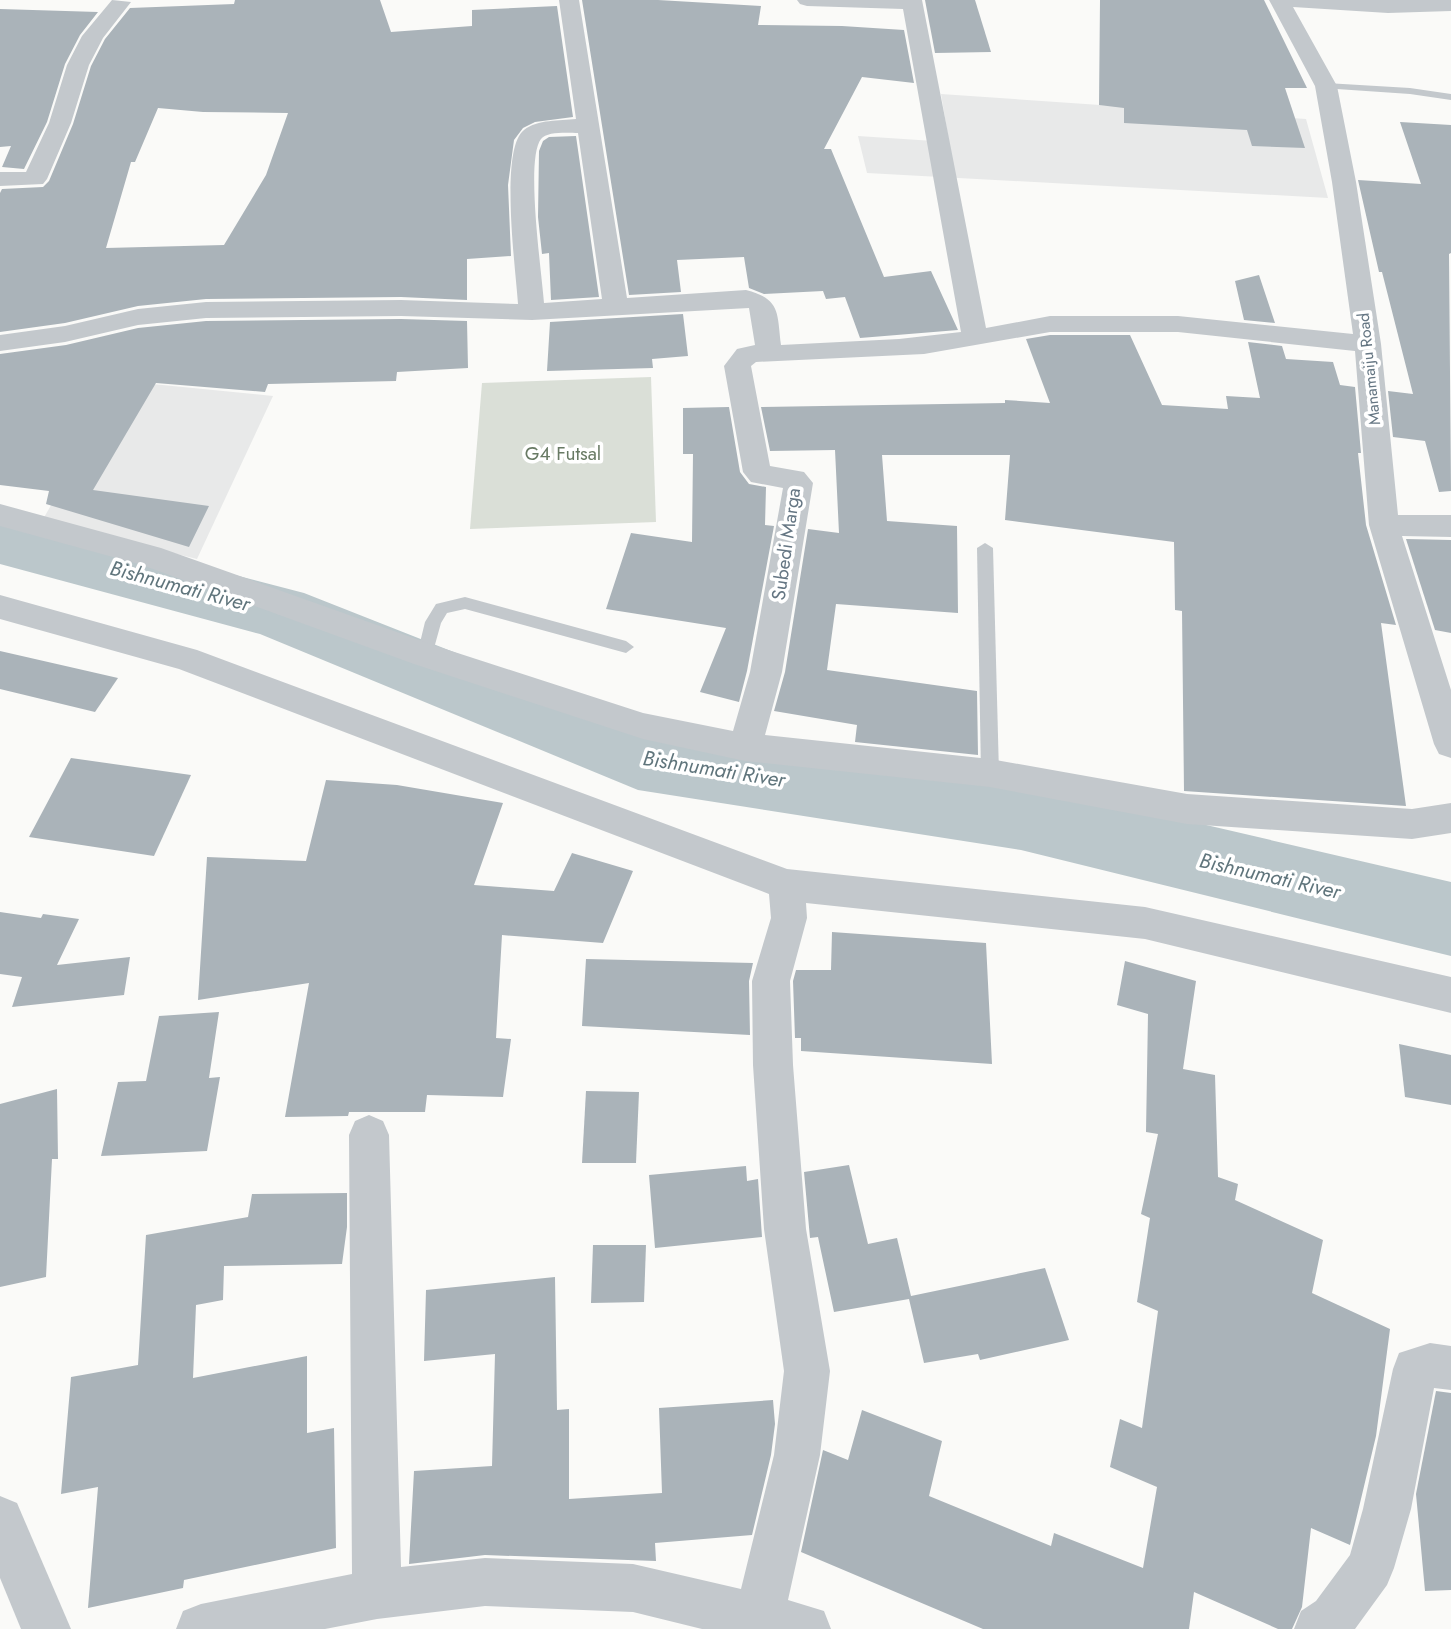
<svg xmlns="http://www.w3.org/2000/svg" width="1451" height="1629" font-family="Jost,sans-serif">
<rect width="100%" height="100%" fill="#fafaf8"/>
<g fill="#e8e9e9">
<polygon points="941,94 1306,119 1328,198 867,173 858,136 949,142"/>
<polygon points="122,381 273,396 197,559 42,521"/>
</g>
<polygon fill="#dadfd7" points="651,377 656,522 470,529 482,383"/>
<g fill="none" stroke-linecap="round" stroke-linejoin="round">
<polygon fill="#bbc7cb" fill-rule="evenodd" points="0,514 304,593 644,727 1021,782 1451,882 1451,956 1021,850 638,790 260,634 0,564"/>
</g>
<g fill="#aab3b9" fill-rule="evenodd">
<path d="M235,0H380L391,32L472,26V10L557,6L573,117L535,122L523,128L514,140L508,185L511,256L467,259V300L401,297L206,299L138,306L65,323L0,332V193L2,189L43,187L49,181L73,124L91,66L105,39L130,8L234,4ZM158,108L203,112L288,113L266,175L224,245L106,248L131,162H135Z"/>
<polygon points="582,0 658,0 761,6 758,25 842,26 904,30 914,83 862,77 824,149 831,149 884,277 931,271 958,330 860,338 845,297 826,299 823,291 764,294 749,288 744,257 677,260 681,292 629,295"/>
<polygon points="925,0 975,0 991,52 935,53"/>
<polygon points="1100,0 1264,0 1307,88 1285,88 1305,148 1252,146 1247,130 1124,123 1124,108 1099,105"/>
<polygon points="0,9 98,12 80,35 65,64 47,122 24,169 2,167 11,146 0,147"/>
<polygon points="1400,122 1451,125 1451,253 1449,254 1451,491 1439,492 1425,441 1393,437 1388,391 1413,394 1382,272 1379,272 1358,180 1421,184"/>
<polygon points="576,136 599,297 551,300 549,253 542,254 538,217 539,151 543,141 549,137"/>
<polygon points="1259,275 1275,323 1244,320 1235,281"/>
<polygon points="683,314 688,356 652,359 653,368 547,371 550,322"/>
<polygon points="401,319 467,321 468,368 397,372 396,381 268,384 265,392 156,383 93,490 209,506 189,547 46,504 49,491 0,485 0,354 66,345 138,328 206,321"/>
<polygon points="1050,335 1130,335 1162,405 1228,409 1226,396 1260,398 1248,342 1282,346 1286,359 1333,362 1340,385 1355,387 1361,453 1358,453 1366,525 1396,625 1381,623 1406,806 1184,791 1182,611 1175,610 1174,542 1005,520 1010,455 882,455 887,521 957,526 958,613 836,604 827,670 977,691 978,755 855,742 857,725 774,711 785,672 808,529 839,533 835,450 770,451 761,407 1005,403 1005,400 1050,403 1026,339"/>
<polygon points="729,407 740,472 749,484 766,487 765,525 774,526 747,671 739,702 700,692 726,628 606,609 631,533 692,542 693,454 683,454 683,408"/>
<polygon points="1406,539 1451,540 1451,633 1435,630"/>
<polygon points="0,651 118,678 95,712 0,689"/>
<polygon points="71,758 191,775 154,856 29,837"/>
<polygon points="326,780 397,785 503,803 474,885 554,891 572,853 633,871 603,943 502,935 496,1038 511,1039 503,1097 427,1095 425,1112 349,1112 348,1116 285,1117 309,983 198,1000 207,857 306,861"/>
<polygon points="0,912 41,918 43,914 79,919 57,965 130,957 124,995 12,1007 22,977 0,974"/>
<polygon points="832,932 986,943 992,1064 801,1051 801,1038 795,1038 793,981 796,970 831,970"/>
<polygon points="586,959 753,963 749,981 750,1035 582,1026"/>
<polygon points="1125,961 1196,981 1183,1069 1215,1075 1218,1177 1238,1184 1235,1200 1323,1240 1312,1293 1390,1329 1376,1436 1350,1545 1311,1528 1302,1607 1292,1629 1278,1629 1194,1592 1189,1629 983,1629 801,1552 823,1450 848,1460 862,1410 942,1441 929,1496 1051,1546 1054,1533 1143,1568 1157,1487 1110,1467 1120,1419 1142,1428 1158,1311 1137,1302 1150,1218 1141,1214 1158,1134 1146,1132 1148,1014 1117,1005"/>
<polygon points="219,1012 209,1078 220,1077 207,1151 101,1156 118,1082 146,1081 159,1016"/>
<polygon points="1399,1044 1451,1055 1451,1105 1405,1097"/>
<polygon points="57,1089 58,1159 52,1159 46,1277 0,1287 0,1104"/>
<polygon points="586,1091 639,1092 636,1163 582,1163"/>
<polygon points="849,1165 868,1244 897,1238 911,1296 1045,1268 1069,1340 980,1360 978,1354 924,1363 909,1299 834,1312 818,1237 810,1238 804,1172"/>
<polygon points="746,1166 747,1181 758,1179 762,1237 655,1248 649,1175"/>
<polygon points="347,1193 347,1227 342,1264 224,1266 223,1300 196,1305 193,1378 307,1356 307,1433 334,1428 336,1548 184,1580 183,1588 88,1608 98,1487 61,1494 71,1377 138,1365 146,1235 248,1217 252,1194"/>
<polygon points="593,1245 646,1245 644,1302 591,1303"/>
<polygon points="555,1277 557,1410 569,1409 569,1499 662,1493 659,1408 773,1400 775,1424 771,1455 752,1535 655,1543 656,1561 485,1555 409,1564 414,1471 492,1466 495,1354 424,1361 426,1290"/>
<polygon points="1436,1391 1451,1393 1451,1590 1425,1591 1416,1494"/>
</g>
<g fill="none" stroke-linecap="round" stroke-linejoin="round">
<g fill="#c3c8cc" fill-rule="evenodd">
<polygon points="1326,83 1410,88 1451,94 1451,100 1410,94 1322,88 1322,84"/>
<polygon points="985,543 993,548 999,773 996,778 984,778 981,773 977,548"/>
<polygon points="465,597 626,641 634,647 626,653 465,609 447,613 441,623 431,659 419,659 417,655 425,622 436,604"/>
</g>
<g fill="#c3c8cc" fill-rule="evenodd">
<polygon points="112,0 131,2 103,38 89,65 71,123 47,179 43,184 0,186 0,172 26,172 49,123 67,65 82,36"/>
<path d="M559,0H579L627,298L746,290C781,299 777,313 781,345L899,339L961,332L903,9L807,6L800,4L797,0H922L986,328L1050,316H1178L1353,334L1332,182L1315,86L1269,0H1451V11L1388,13L1293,7L1337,86L1356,182L1381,344L1398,515H1451V537L1402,536L1451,690V758L1439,754L1434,744L1369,525L1355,351L1178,332H1050L924,354L756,362L751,366L770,466L804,472L813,483L782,672L765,735L990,759L1187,794L1412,809L1451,803V833L1412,839L1187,824L990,787L745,761L643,739L414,664L142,565L0,526V504L161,548L436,646L643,713L733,731L750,672L783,488L751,482L743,472L724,366L737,349L755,345L749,308L532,320L401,316L206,318L138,325L65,342L0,351V335L65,326L138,309L206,302L401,300L518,304C516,271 499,149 524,130C538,119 559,121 576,119ZM578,133L602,299L544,303C542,274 525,159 541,139C547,131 569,133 578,133Z"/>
<polygon points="0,595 197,650 787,869 1145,907 1451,977 1451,1013 1145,939 806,903 807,918 790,981 793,1065 806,1229 830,1371 820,1455 788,1600 824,1611 831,1629 702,1629 633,1612 485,1606 377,1619 325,1629 176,1629 183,1611 201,1604 352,1574 349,1135 355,1121 369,1115 383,1121 389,1135 401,1567 485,1558 633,1564 741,1589 774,1455 784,1371 764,1229 753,1065 752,981 771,918 769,894 179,669 0,619"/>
<polygon points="1430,1343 1451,1346 1451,1390 1434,1388 1411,1509 1394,1568 1387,1585 1355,1629 1294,1629 1301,1611 1316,1601 1350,1555 1363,1509 1393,1369 1399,1353"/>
<polygon points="0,1496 17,1503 71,1629 21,1629 0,1578"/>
</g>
</g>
<g text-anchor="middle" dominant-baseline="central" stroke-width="7" stroke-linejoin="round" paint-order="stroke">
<g font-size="16" fill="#657683" stroke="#fff">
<text transform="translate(1369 369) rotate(-96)">Manamaiju Road</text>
</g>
<g font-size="19" fill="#687a64" stroke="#fff">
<text x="563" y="453">G4 Futsal</text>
</g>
<g font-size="19" fill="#657683" stroke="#fff">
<text transform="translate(786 544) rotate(-82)">Subedi Marga</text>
</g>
<g font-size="21" font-style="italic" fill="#60757c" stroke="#fff">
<text transform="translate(180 586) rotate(15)">Bishnumati River</text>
<text transform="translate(714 769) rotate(9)">Bishnumati River</text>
<text transform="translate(1270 876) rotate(13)">Bishnumati River</text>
</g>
</g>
</svg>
